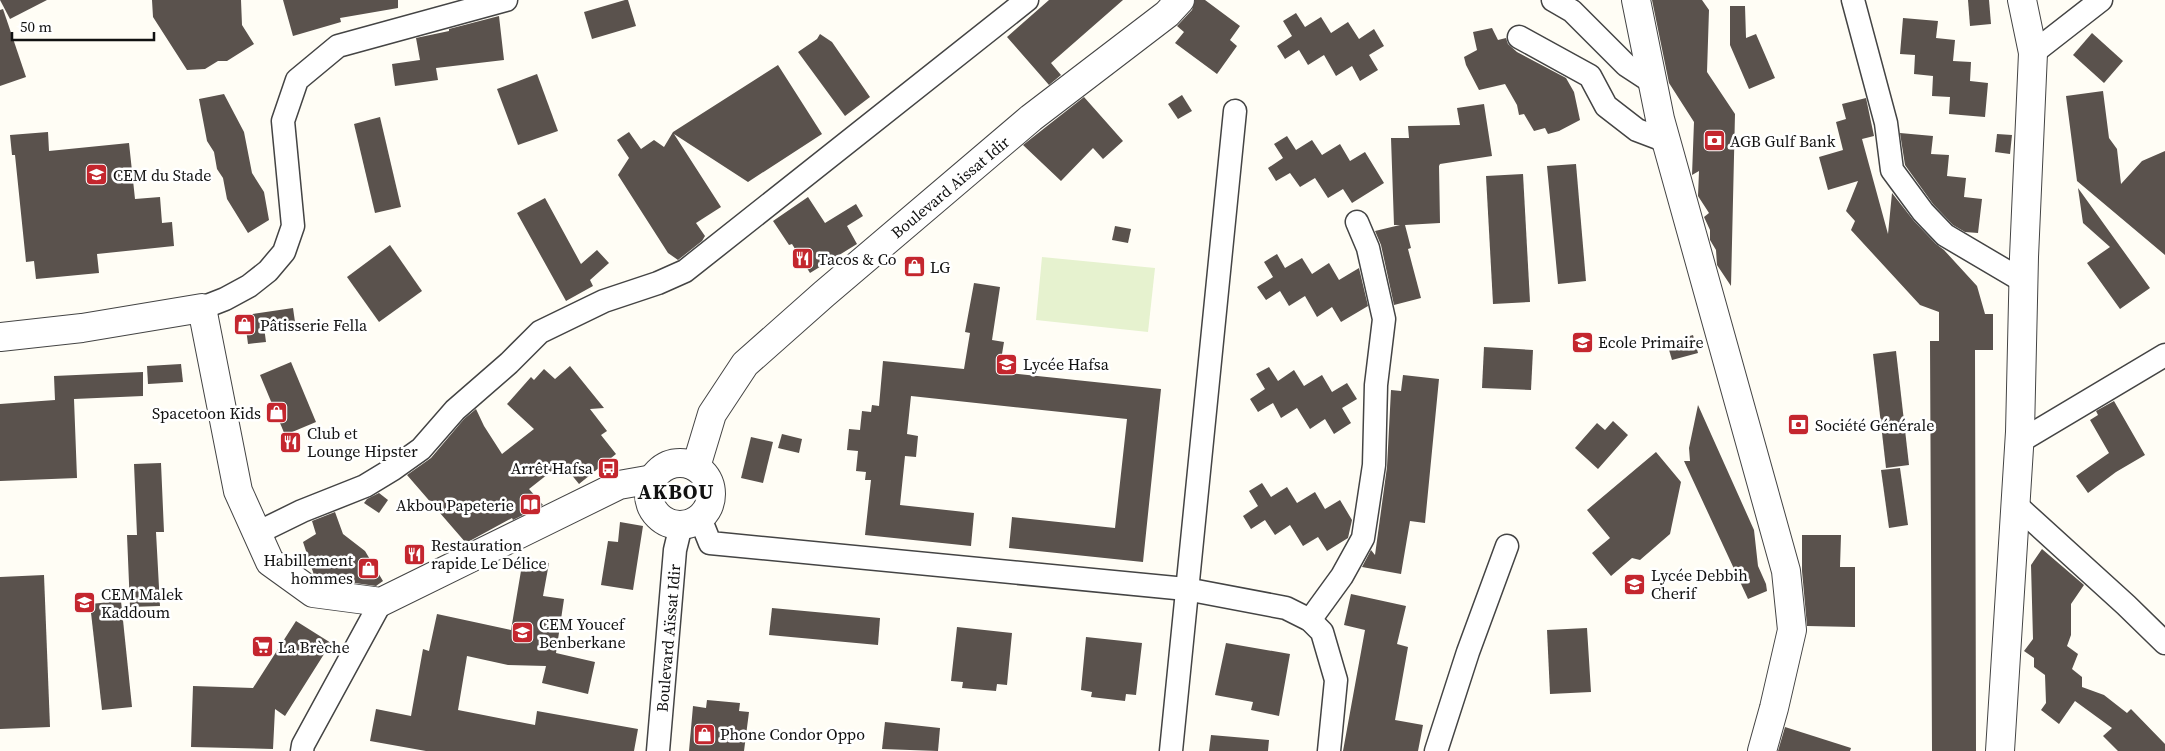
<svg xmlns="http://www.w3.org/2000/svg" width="2165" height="751" font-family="'Source Serif 4',serif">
<rect width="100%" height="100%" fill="#fffdf5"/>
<polygon fill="#e6f2cf" points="1042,257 1155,268 1148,332 1036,320"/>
<g fill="#5a524d">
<polygon points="0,0 47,0 10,19"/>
<polygon points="152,0 241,0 242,25 254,44 227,61 218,61 205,69 187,70 153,17"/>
<polygon points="283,0 398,0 398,8 340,18 341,22 293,36"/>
<polygon points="625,0 628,0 636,26 592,39 584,12"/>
<polygon points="1049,0 1123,0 1051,63 1061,75 1049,85 1007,37"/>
<polygon points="1195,0 1205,0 1240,26 1230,40 1237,46 1217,74 1175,43 1184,32 1177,26 1192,10"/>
<polygon points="1652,0 1702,0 1709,10 1707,72 1735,114 1731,286 1717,265 1716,250 1710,240 1710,230 1704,217 1709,213 1698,196 1699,171 1692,175 1694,122 1669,83"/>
<polygon points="1968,0 1989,0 1991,24 1970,26"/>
<polygon points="1730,6 1745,6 1746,38 1756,34 1775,78 1749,89 1730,45"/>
<polygon points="3,9 26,77 0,86 0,10"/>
<polygon points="1296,13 1305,27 1321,17 1331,33 1348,22 1359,39 1374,29 1384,46 1369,55 1378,70 1360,81 1352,66 1336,76 1324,55 1308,65 1299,50 1285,59 1277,46 1292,36 1283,21"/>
<polygon points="499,16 504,60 436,68 438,80 395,86 392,64 420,60 416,38 449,31 449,29"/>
<polygon points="1903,18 1938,21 1936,38 1955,40 1953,61 1971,62 1970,81 1988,83 1985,117 1949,114 1950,97 1932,96 1933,76 1914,74 1915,55 1900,54"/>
<polygon points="1492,28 1498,40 1506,38 1508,44 1517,52 1566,78 1574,92 1580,120 1559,131 1548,134 1545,128 1534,131 1524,114 1519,115 1517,105 1505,84 1479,90 1466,65 1464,57 1477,50 1473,32"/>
<polygon points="2092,33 2123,61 2104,83 2073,55"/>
<polygon points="820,34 832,42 870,97 845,116 798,52 817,39"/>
<polygon points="778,65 822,134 748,182 674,134 721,207 696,223 705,236 702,241 678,260 668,253 618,175 629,158 617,140 629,132 641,149 654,140 664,147 673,132"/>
<polygon points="537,74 558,131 518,145 497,89"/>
<polygon points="2103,91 2109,138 2117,149 2121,184 2142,161 2165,151 2165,255 2077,181 2066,96"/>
<polygon points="224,94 244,132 252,173 264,192 269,220 248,233 227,199 223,178 217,169 214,152 207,141 199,99"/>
<polygon points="1182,95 1192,111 1178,119 1168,104"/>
<polygon points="1084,97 1123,141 1103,159 1093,148 1061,181 1023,145"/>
<polygon points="1866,98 1874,136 1862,139 1888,234 1892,193 1914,221 1936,244 1944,250 1977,286 1985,314 1993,314 1993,350 1975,350 1976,751 1932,751 1930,341 1939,341 1939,312 1920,305 1851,230 1855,221 1846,211 1858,181 1828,190 1819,157 1843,150 1836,122 1846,119 1842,104"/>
<polygon points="1484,104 1492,156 1440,164 1439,166 1440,223 1405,225 1411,248 1408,249 1421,298 1394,305 1381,245 1375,231 1400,225 1394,225 1391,138 1409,138 1408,126 1460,125 1457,108"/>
<polygon points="380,117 401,207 375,213 354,124"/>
<polygon points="48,132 49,151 129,143 135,199 160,197 162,223 172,222 174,246 97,254 99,273 36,279 34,261 26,262 15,155 12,155 10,135"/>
<polygon points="1900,133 1933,136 1931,154 1949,155 1947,176 1966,178 1964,197 1982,199 1978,233 1965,232 1953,225 1933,204 1905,165"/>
<polygon points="1997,134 2012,135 2010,154 1995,152"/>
<polygon points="1287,136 1296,150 1312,140 1322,155 1340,144 1350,161 1365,152 1384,183 1352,203 1343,189 1328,198 1315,178 1300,187 1290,173 1276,181 1268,168 1283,158 1274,144"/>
<polygon points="1576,164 1586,281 1558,284 1547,166"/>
<polygon points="1523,174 1530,302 1493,304 1486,176"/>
<polygon points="2078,188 2150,288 2120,309 2087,263 2110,247 2083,223"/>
<polygon points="808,197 825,223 856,204 863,216 847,226 857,244 810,273 792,244 789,245 773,221"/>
<polygon points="545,198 581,264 597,250 609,263 590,280 593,286 566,301 517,213"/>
<polygon points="1115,226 1131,229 1128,243 1112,240"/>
<polygon points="390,245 422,291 379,322 347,277"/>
<polygon points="1277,254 1285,268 1302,258 1312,274 1329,263 1339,280 1359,268 1368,306 1341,322 1332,307 1317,317 1305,296 1289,306 1280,291 1266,300 1257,287 1273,277 1264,262"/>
<polygon points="974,283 1000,287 992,340 1004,342 999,372 1161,389 1143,562 1009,548 1012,517 1115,528 1127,419 911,396 907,434 918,436 916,457 905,456 900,505 974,513 971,546 865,535 871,480 865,480 866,472 856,471 858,451 847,450 849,429 860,430 862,411 871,412 872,405 879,406 883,361 964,369 970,333 965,332"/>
<polygon points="293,308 295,322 264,327 266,342 248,344 246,329 241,330 239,316"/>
<polygon points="1693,335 1698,353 1672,360 1667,343"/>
<polygon points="1484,347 1533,350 1531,390 1482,388"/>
<polygon points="1896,351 1909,465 1886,468 1873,354"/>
<polygon points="291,362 316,422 285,435 260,375"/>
<polygon points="181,364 183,382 148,384 147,366"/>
<polygon points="570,366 604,408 590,409 607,431 601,435 616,454 579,484 562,463 529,489 543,505 513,520 512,518 466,543 407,475 431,458 464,419 476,409 484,426 502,454 534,429 507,404 531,377 534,380 544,369 555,379"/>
<polygon points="1269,367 1278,381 1294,370 1304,386 1322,375 1332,392 1347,383 1357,399 1342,408 1351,423 1334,434 1325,419 1310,429 1297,408 1281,418 1273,403 1258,412 1250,399 1265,389 1256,374"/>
<polygon points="143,372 143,396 74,399 77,478 0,481 0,404 55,400 54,376"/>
<polygon points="1403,375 1439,379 1425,523 1410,521 1401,574 1362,567 1371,550 1375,555 1387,467 1391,390 1401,391"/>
<polygon points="2114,401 2145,455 2116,472 2088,493 2076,476 2109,453 2090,420 2098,415 2096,411"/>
<polygon points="1698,405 1754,530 1758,566 1766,584 1767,591 1748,599 1684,461 1690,461 1689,448"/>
<polygon points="1613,421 1628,435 1598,469 1575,448 1597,423 1605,430"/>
<polygon points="782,434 802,439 799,453 778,448"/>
<polygon points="751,437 773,442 763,483 741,478"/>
<polygon points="1656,452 1681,482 1670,534 1640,560 1632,558 1611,576 1592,553 1610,538 1587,510"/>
<polygon points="161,463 164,532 156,532 160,606 130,607 127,535 137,535 134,464"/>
<polygon points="1900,468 1908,525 1889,528 1881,470"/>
<polygon points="1262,483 1271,497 1287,487 1297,503 1315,492 1325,509 1340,500 1352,520 1348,538 1327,551 1318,537 1303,546 1290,525 1275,535 1265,520 1251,529 1243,516 1258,506 1249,491"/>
<polygon points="379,493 388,500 379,513 364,503 367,499"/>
<polygon points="335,512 343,534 365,551 383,581 376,586 319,578 314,575 303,542 316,534 312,521"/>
<polygon points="620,522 643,526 633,590 601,585 608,541 618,542"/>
<polygon points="1802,535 1841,535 1840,567 1855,567 1855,627 1807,626 1802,571"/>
<polygon points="2042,549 2084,585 2071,604 2071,635 2067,646 2078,654 2072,669 2082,677 2082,687 2104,695 2127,713 2131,709 2165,744 2165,751 2118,751 2103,736 2112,728 2075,701 2059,724 2041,710 2046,703 2045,675 2034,667 2034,658 2024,651 2033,639 2031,565"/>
<polygon points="523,559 549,563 543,596 564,599 556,653 595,662 588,694 542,683 546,666 508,665 467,656 458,710 535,725 537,711 638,729 634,751 426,751 370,741 376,709 411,716 423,649 429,651 437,614 511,630"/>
<polygon points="44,575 50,727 0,729 0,577"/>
<polygon points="1351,594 1406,606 1397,644 1408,647 1395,720 1423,725 1418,751 1343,751 1365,630 1344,625"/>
<polygon points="121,601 132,707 102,710 90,604"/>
<polygon points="772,608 880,618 878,645 769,635"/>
<polygon points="296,621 331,643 285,716 275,709 273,749 191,747 193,686 253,688"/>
<polygon points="957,627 1012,633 1007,685 997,684 996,691 962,688 963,682 951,681"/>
<polygon points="1587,628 1591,692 1550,694 1547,630"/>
<polygon points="1086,637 1142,643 1136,695 1126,694 1125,701 1091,697 1092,692 1081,690"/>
<polygon points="1226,643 1290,654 1279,716 1251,710 1253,702 1215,695"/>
<polygon points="707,700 740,703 739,711 749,712 744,751 689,751 693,706 706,708"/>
<polygon points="885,722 940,728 938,751 882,749"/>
<polygon points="1785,727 1851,748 1850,751 1778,751"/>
<polygon points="1211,735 1269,740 1268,751 1209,751"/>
</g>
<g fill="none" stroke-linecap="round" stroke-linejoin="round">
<defs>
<g id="minor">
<polyline points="1553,0 1572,11 1626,65 1652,82"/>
<polyline points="1853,0 1886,123 1892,170 1923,212 1945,235 2023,281"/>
<polyline points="1519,37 1590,76 1606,106 1637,130 1666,141"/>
<polyline points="2033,53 2101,0"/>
<polyline points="202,308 225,299 249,286 268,271 284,252 293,226 283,121 297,80 338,46 506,0"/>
<polyline points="2019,442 2165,355"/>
<polyline points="2016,505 2126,605 2165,643"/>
<polyline points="700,518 710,543 1186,589 1286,608 1310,620 1322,632 1336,680 1329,751"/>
<polyline points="257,533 302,511 365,486 393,469 421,449 455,410 509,363 540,332 604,301 658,283 685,271 1027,0"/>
<polyline points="1310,620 1342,576 1363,538 1374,465 1376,385 1384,319 1368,248 1357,222"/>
<polyline points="302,751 303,745 381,602"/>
<polyline points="658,751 675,550 681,525"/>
<polyline points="1171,751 1235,111"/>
<polyline points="1436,751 1468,652 1507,546"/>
</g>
<g id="tertiary">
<polyline points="1636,0 1660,119 1786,571 1792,630 1774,708 1762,751"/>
<polyline points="0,337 82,328 202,308 238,491 270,562 313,593 381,602 619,485 653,479"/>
<circle cx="680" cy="494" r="31"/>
<polyline points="696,467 712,414 745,364 824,294 1031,118 1167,14 1180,0"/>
<polyline points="2000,751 2020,432 2024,257 2033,53 2022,0"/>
</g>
</defs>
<use href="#minor" stroke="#444" stroke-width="25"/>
<use href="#tertiary" stroke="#444" stroke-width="30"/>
<use href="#minor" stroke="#fff" stroke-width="22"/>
<use href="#tertiary" stroke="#fff" stroke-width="28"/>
</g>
<defs>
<symbol id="bank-square" viewBox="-11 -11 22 22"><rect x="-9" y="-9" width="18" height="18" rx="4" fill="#c4262e" stroke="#fff"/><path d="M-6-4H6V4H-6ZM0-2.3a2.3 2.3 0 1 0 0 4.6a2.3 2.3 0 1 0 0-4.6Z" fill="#fff"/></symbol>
<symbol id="school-square" viewBox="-11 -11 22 22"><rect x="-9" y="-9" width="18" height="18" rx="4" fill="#c4262e" stroke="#fff"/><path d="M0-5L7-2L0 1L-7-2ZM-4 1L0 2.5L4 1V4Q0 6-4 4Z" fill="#fff"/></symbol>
<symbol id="restaurant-square" viewBox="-11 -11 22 22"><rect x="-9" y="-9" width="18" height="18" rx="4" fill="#c4262e" stroke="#fff"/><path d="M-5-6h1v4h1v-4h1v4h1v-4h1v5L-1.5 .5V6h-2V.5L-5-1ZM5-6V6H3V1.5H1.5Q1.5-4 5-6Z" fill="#fff"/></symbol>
<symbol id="shop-square" viewBox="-11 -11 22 22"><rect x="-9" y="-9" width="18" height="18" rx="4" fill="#c4262e" stroke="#fff"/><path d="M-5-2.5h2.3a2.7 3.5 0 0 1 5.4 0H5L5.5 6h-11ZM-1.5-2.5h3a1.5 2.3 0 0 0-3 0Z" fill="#fff"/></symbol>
<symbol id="bus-square" viewBox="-11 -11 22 22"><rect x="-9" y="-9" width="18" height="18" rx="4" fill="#c4262e" stroke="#fff"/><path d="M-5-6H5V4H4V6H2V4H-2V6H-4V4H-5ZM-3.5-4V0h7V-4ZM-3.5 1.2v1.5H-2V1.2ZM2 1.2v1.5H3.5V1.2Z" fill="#fff"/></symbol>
<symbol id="library-square" viewBox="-11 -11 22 22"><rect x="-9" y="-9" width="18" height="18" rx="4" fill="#c4262e" stroke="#fff"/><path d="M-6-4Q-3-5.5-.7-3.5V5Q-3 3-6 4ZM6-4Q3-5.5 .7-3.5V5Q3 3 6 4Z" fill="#fff"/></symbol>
<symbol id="supermarket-square" viewBox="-11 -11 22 22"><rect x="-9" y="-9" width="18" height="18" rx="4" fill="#c4262e" stroke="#fff"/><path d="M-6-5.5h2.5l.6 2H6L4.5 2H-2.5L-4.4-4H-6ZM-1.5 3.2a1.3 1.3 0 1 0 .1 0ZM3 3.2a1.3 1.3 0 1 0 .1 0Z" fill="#fff"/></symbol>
</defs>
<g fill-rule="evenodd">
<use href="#bank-square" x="1702" y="128" width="25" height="25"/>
<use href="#school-square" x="84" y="162" width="25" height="25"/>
<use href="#restaurant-square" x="790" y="246" width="25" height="25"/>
<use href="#shop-square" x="902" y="254" width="25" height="25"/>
<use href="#shop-square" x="232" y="312" width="25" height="25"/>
<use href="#school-square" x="1570" y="330" width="25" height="25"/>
<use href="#school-square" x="994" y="352" width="25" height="25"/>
<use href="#shop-square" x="264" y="400" width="25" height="25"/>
<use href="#bank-square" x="1786" y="412" width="25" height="25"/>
<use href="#restaurant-square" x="278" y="430" width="25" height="25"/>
<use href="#bus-square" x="596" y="456" width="25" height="25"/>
<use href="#library-square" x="518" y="492" width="25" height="25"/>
<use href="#restaurant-square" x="402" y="542" width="25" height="25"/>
<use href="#shop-square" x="356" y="556" width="25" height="25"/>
<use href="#school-square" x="1622" y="572" width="25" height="25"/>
<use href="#school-square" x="72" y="590" width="25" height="25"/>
<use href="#school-square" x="510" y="620" width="25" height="25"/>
<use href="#supermarket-square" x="250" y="634" width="25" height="25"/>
<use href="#shop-square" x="692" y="722" width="25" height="25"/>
</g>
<g text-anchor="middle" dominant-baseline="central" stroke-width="5" stroke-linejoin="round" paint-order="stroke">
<g font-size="16" fill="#111" stroke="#fff" text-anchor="start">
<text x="1730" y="141">AGB Gulf Bank</text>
<text x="113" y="175">CEM du Stade</text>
<text x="818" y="259">Tacos &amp; Co</text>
<text x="930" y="267">LG</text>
<text x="260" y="325">Pâtisserie Fella</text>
<text x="1598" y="342">Ecole Primaire</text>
<text x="1023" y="364">Lycée Hafsa</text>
<text x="261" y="413" text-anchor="end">Spacetoon Kids</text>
<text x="1815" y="425">Société Générale</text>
<text x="307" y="433">Club et<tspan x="307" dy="18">Lounge Hipster</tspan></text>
<text x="593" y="468" text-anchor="end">Arrêt Hafsa</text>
<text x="514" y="505" text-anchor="end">Akbou Papeterie</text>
<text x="431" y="545">Restauration<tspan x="431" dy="18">rapide Le Délice</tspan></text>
<text x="353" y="560" text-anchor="end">Habillement<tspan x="353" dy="18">hommes</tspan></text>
<text x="1651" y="575">Lycée Debbih<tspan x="1651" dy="18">Cherif</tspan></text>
<text x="101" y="594">CEM Malek<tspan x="101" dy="18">Kaddoum</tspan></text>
<text x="539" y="624">CEM Youcef<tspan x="539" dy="18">Benberkane</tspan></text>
<text x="278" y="647">La Brèche</text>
<text x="720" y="734">Phone Condor Oppo</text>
</g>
<g font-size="16" fill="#111" stroke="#fff">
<text transform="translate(950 187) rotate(-40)">Boulevard Aissat Idir</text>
<text transform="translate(668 638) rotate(-85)">Boulevard Aïssat Idir</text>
</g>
<g font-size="21" font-weight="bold" letter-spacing="1" fill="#111" stroke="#fff">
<text x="676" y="491">AKBOU</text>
</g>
</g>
<path d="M12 32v8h142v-8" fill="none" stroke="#111111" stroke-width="2.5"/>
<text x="20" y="32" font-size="15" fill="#111111" stroke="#ffffff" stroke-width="4" paint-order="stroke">50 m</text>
</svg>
